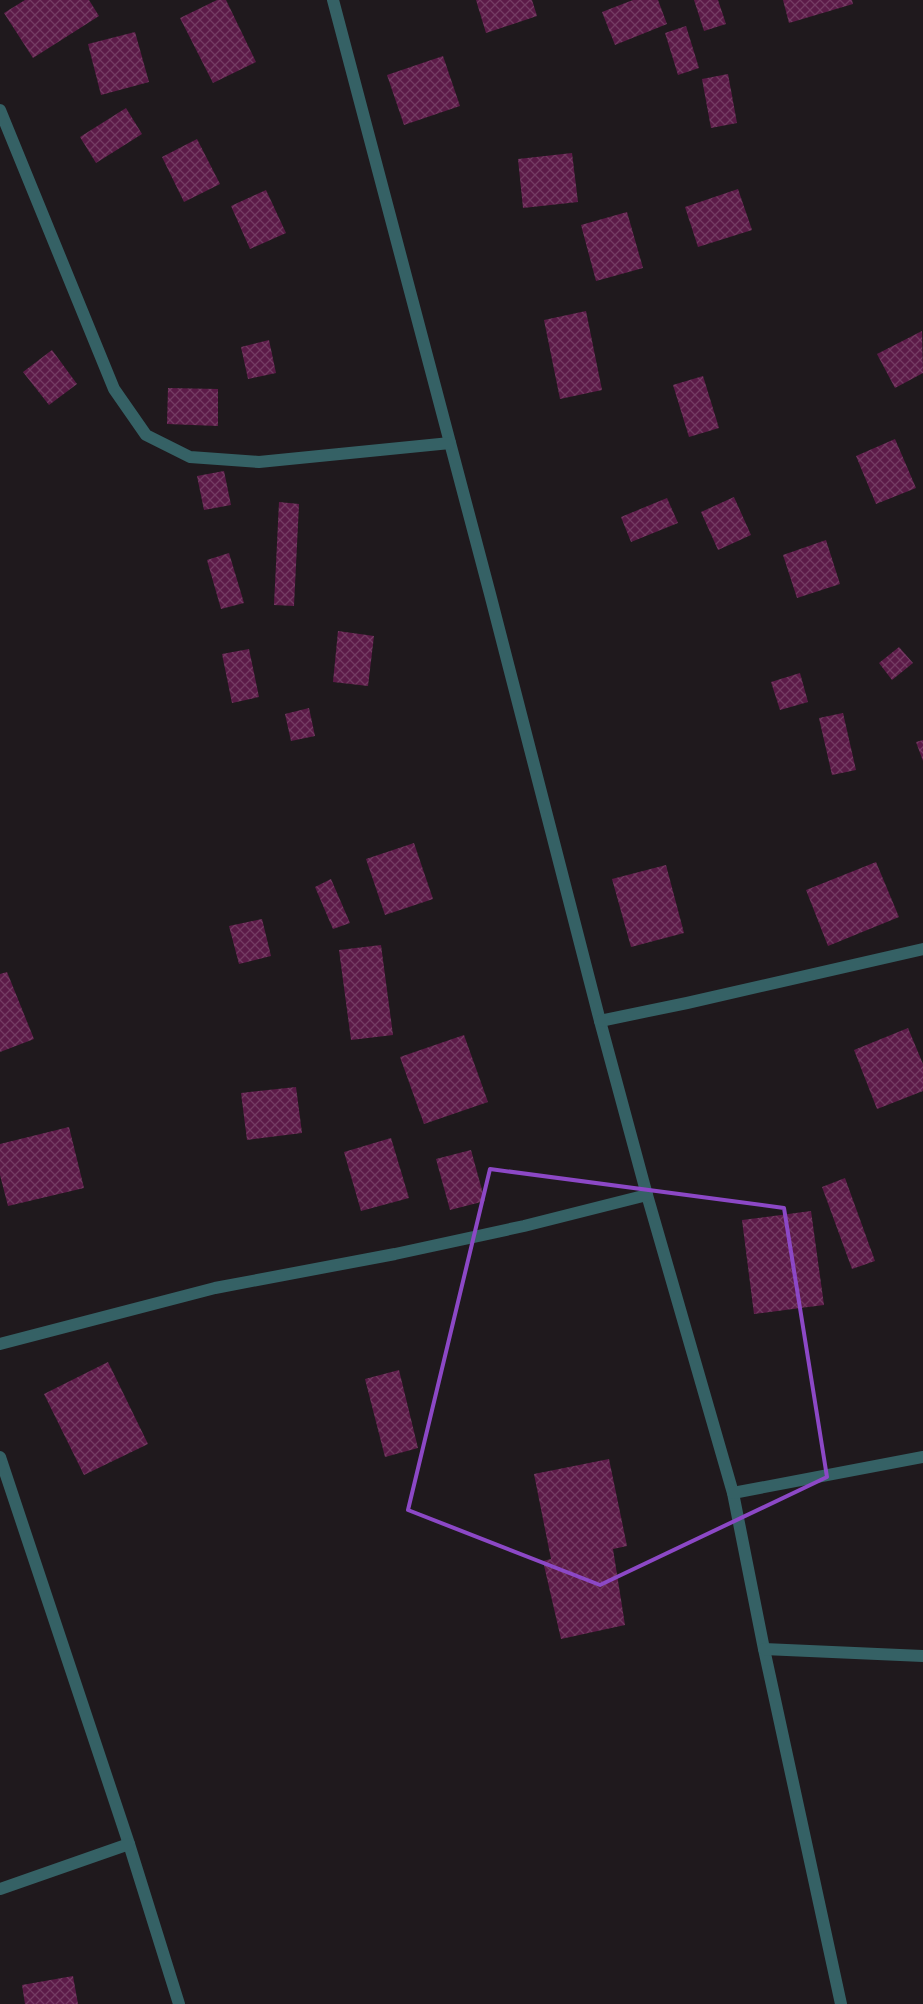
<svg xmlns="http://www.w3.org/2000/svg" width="923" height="2004" font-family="Barlow,sans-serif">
<defs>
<pattern id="building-cross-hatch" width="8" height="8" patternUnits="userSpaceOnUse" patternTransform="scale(1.25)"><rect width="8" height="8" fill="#5c1b48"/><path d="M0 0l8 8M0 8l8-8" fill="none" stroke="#743c63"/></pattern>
</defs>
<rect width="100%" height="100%" fill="#1f191d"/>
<g fill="url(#building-cross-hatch)">
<polygon points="25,0 89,0 99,16 33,58 4,13"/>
<polygon points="217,0 226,0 256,62 213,83 180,18"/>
<polygon points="476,0 532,0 537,16 486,33"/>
<polygon points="633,0 658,0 667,24 615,45 602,12"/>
<polygon points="694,0 718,0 726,24 704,31"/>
<polygon points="783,0 852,0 853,4 789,23"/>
<polygon points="686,26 699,68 678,75 665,33"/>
<polygon points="135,32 149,82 101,95 88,44"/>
<polygon points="443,56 460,106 404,125 387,75"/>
<polygon points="728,74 737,123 711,128 702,79"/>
<polygon points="126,108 142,134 96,163 80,137"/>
<polygon points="197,139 220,184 184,202 162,157"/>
<polygon points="572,153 578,202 523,208 518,159"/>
<polygon points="738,189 752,230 698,247 685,207"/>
<polygon points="266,190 286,233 250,249 231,206"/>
<polygon points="627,212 643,268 596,281 581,225"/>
<polygon points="586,311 602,390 560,399 544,320"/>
<polygon points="922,331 923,373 895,388 877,354"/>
<polygon points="269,340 276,373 248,379 241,347"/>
<polygon points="52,350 77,384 49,405 23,372"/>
<polygon points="703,376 719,428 689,437 673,385"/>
<polygon points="168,388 218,389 218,426 167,424"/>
<polygon points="895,439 916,488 876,504 856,456"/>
<polygon points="224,471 231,505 204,510 197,476"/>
<polygon points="734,497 751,535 718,550 701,512"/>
<polygon points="667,498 678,523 631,542 621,517"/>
<polygon points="279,502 299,504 294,606 274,605"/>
<polygon points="826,540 840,584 797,598 783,555"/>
<polygon points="229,553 244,603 221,609 207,560"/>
<polygon points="338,631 374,636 368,686 333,682"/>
<polygon points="899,647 913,663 892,680 879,663"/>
<polygon points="249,649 259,697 232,703 222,654"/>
<polygon points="800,673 808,702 780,710 771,682"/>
<polygon points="309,708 315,736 291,741 285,714"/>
<polygon points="843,713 856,770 832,775 819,718"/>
<polygon points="923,740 923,761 916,742"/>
<polygon points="414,843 433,899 385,915 366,859"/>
<polygon points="876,862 899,917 828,946 806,890"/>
<polygon points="666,865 684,933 631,947 612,879"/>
<polygon points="331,879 350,923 333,929 315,887"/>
<polygon points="262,919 271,956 239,964 229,926"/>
<polygon points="381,945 393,1035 351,1040 339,950"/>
<polygon points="7,972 34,1039 0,1052 0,974"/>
<polygon points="908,1028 923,1064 923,1091 877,1109 854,1050"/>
<polygon points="464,1035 488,1102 424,1124 400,1057"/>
<polygon points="296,1087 302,1133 247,1140 241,1093"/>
<polygon points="69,1127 84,1188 8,1206 0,1175 0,1144"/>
<polygon points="391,1138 409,1198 361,1211 344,1152"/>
<polygon points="471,1150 485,1201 450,1210 436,1159"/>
<polygon points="845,1178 875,1261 852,1269 822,1187"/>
<polygon points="811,1211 824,1305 754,1314 742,1220"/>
<polygon points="108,1362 148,1444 84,1475 44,1394"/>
<polygon points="399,1370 418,1448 385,1457 365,1379"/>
<polygon points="609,1459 627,1546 613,1549 625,1625 561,1639 543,1561 551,1559 534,1474"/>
<polygon points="73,1976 78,2004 25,2004 22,1985"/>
</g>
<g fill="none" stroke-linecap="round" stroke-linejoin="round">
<g stroke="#356165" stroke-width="12">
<polyline points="333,0 490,594 600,1021 647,1195 733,1493 764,1649 841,2004"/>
<polyline points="0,110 114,389 146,435 190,457 259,462 450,443"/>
<polyline points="600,1021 687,1003 923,949"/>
<polyline points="0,1344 215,1288 395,1254 524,1226 647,1195"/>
<polyline points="0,1457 129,1844 179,2004"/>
<polyline points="733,1493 923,1457"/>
<polyline points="764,1649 923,1656"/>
<polyline points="0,1889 129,1844"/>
</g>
</g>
<path fill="none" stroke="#8c48c6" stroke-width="4" stroke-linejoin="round" d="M490,1169L784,1208L827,1477L600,1585L408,1510Z"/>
</svg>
